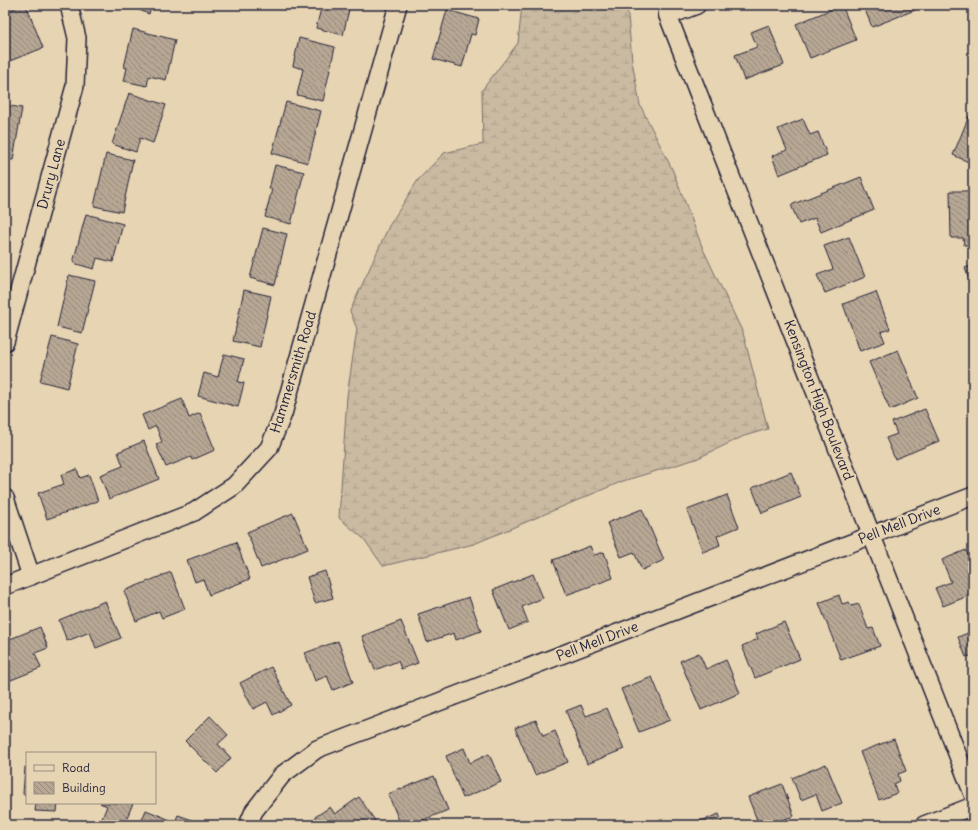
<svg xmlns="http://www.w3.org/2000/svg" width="978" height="830" font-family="Delius,sans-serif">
<defs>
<pattern id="wetland-marsh" width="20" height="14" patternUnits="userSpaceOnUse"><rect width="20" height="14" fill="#cabaa1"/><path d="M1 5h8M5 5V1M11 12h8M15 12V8" fill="none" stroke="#ada08c"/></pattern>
<pattern id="building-back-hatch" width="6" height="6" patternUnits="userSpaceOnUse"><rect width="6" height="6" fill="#b7a794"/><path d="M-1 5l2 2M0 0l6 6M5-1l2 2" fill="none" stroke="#94887a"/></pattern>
</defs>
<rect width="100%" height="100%" fill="#e7d4b2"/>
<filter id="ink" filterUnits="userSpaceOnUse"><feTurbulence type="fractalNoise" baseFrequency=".025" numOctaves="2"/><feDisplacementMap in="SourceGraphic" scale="8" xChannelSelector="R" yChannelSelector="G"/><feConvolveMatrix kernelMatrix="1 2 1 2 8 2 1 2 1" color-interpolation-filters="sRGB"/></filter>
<g filter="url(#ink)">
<polygon fill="url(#wetland-marsh)" stroke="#766e6e" points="522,5 627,5 632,61 640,105 673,171 703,249 743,333 768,429 744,436 696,459 623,481 474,544 383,566 364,539 339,518 347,396 357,329 350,311 389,226 418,180 444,153 483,144 482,90 518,43"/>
<g fill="url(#building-back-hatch)" stroke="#22223b">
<polygon points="22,5 26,5 43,48 7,62 5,55 5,12"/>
<polygon points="127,5 152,5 149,14"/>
<polygon points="322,5 350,5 343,35 316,28"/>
<polygon points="842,5 856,40 810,58 796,24"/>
<polygon points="863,5 913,5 915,10 872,27"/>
<polygon points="447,10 479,19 475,35 471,34 462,67 433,59"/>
<polygon points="769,25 784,65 744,80 735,55 757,47 751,32"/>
<polygon points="133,29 175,40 166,80 149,76 147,86 124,81 127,68 124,67"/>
<polygon points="299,38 335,47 323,101 297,95 303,69 293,66"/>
<polygon points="129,93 166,105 153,143 140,138 136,152 112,144"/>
<polygon points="286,102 321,111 308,163 272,153"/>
<polygon points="5,105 22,108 13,160 5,159"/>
<polygon points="969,116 973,117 973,164 953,155"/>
<polygon points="803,119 810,135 818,132 827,155 779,175 772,156 787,150 778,129"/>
<polygon points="106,154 133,160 122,212 94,206"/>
<polygon points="275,165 304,172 291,224 265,217 272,189 269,189"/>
<polygon points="861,177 874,210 821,232 815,218 799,224 791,205"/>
<polygon points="950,191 973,191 973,245 964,245 963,238 951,238"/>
<polygon points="86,214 123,224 113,262 97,258 94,269 73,263"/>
<polygon points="263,228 287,234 275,285 250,278"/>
<polygon points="849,237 865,277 825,293 817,275 833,269 824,246"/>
<polygon points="973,265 973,291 965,268"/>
<polygon points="69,275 95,281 82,333 57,327"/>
<polygon points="244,290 271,296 260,347 233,341"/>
<polygon points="876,292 890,329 881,332 885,342 860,351 843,304"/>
<polygon points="52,337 78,344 67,388 40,381"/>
<polygon points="898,350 918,398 890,410 869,362"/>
<polygon points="224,354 244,359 238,382 244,383 238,407 198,396 204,373 218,377"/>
<polygon points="182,399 189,418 200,413 215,450 192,460 191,457 166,467 156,444 162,442 156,426 148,430 142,415"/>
<polygon points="925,409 939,441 895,459 886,438 897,434 892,422"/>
<polygon points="144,441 159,479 109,499 100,475 123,466 118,452"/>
<polygon points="77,469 80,478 89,475 98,501 47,519 38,493 64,484 61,475"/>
<polygon points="791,472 801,497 762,513 752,488"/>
<polygon points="727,495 739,527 717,536 720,545 703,552 687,510"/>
<polygon points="642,509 664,560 642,570 634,552 621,557 607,523"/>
<polygon points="293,513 308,549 261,568 247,532"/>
<polygon points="236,542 250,579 209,595 203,579 195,582 187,560"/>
<polygon points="590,546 594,555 604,552 613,578 566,595 553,560"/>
<polygon points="966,550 973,566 973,594 943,606 935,588 951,582 942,560"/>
<polygon points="325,571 333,598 315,603 307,577"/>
<polygon points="171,572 185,609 162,618 159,611 136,621 124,591"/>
<polygon points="533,574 543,598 522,607 528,622 509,630 493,590"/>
<polygon points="839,595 842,604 849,602 851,606 859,604 868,629 873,628 880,646 841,660 819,603"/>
<polygon points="469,597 481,631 456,640 454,633 427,642 418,614"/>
<polygon points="105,601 121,638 96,648 90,632 67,641 59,620"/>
<polygon points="401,621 418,663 401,669 398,661 375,670 362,636"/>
<polygon points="784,622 800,659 755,678 742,646 758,639 756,634"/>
<polygon points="40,627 48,648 35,653 41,668 6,682 5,641"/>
<polygon points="973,631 973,655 966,657 958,637"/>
<polygon points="338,641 353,682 333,690 327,676 315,681 305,653"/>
<polygon points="699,653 706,669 726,660 740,693 701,710 680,661"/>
<polygon points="271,667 291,705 273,715 267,702 253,709 240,683"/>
<polygon points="652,677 670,720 639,732 621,689"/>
<polygon points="581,705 586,716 607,708 624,749 587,764 566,711"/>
<polygon points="210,716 228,735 218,744 231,758 217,773 185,741"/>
<polygon points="536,720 543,736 555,731 568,762 535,775 515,728"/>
<polygon points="894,739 906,771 898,774 900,781 894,784 897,793 879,800 860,752"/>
<polygon points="464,748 470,763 489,754 501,782 463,798 446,756"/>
<polygon points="826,764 842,803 822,811 816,794 801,800 792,778"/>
<polygon points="25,767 27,767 27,795 23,794"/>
<polygon points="434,776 448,810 411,825 401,825 388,794"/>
<polygon points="782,784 794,816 782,820 784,825 759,825 748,797"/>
<polygon points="359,797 378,825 320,825 315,817 330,807 335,814"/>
<polygon points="36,803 58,803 57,812 35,811"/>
<polygon points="100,803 133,803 124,825 110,825 101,821 107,806"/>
<polygon points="146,810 175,822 178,815 195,821 193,825 140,825"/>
<polygon points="719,814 723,825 690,825"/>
</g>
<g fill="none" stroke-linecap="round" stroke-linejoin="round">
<defs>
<g id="street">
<polyline points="666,5 668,16 973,794"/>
<polyline points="668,16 697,5"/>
<polyline points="5,342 75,86 77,38 69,5"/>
<polyline points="5,498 31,576"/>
<polyline points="5,586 194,512 234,486 269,448 283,414 398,5"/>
<polyline points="248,825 254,811 282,775 317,749 973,496"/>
<polyline points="924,825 973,806"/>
</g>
</defs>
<use href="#street" stroke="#22223b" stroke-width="20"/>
<use href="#street" stroke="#e7d4b2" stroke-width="17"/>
</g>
</g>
<g text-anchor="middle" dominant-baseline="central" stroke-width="4" stroke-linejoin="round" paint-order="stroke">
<g font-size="14" fill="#22223b" stroke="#e7d4b2">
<text transform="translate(51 174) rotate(-75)">Drury Lane</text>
<text transform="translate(293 372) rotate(-73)">Hammersmith Road</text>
<text transform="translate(819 400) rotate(69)">Kensington High Boulevard</text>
<text transform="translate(899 524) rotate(-21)">Pell Mell Drive</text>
<text transform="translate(597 641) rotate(-21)">Pell Mell Drive</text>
</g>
</g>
<rect width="978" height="830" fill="none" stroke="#e7d4b2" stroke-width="20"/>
<rect x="10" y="10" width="958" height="810" fill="none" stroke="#22223b" stroke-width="1.5" filter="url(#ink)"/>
<rect x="26" y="752" width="130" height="52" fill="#e7d4b2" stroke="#988d82"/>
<rect x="34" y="765" width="20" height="6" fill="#e7d4b2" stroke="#988d82"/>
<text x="62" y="772" font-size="12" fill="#22223b">Road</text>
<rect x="34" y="782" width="20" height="12" fill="url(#building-back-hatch)" stroke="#988d82"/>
<text x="62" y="792" font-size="12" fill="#22223b">Building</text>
</svg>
